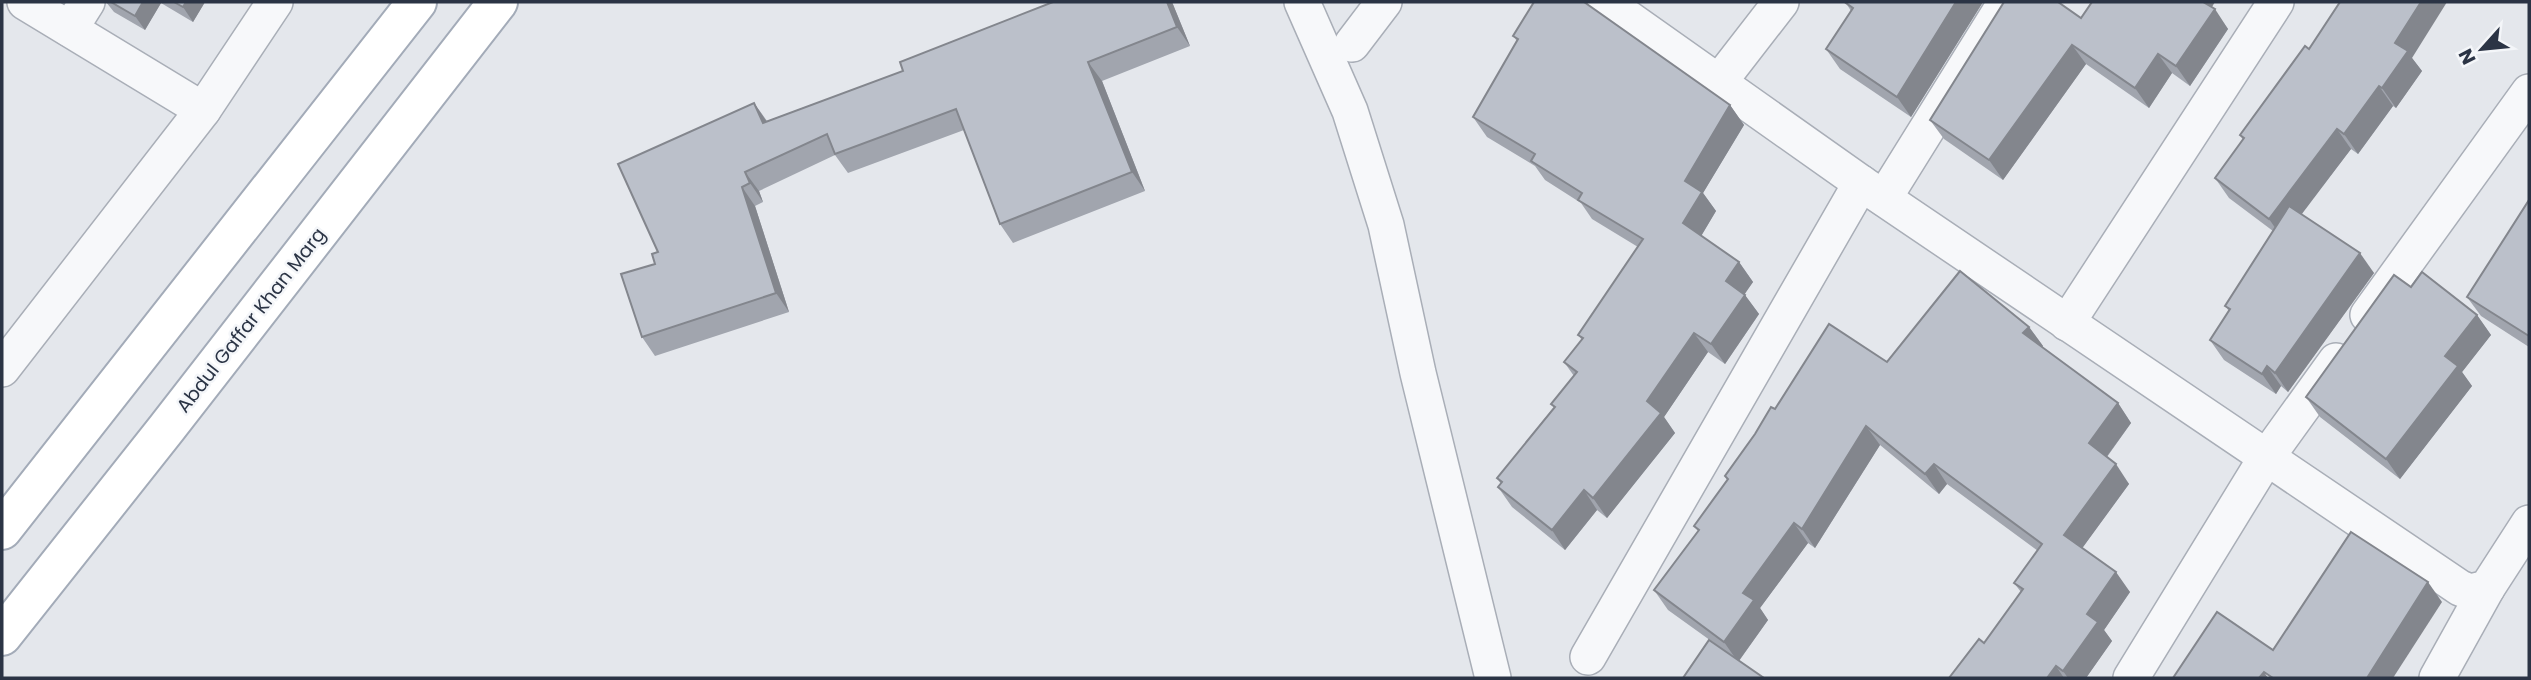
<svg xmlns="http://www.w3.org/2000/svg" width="2531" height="680" font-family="Poppins,sans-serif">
<rect width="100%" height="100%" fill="#e4e7ec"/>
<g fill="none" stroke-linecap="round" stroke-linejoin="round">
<defs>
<g id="street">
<polyline points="25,2 203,110"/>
<polyline points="1302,2 1350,111 1386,225 1418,373 1493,678"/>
<polyline points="1605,2 1861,183 2460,588 2470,592 2487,588 2529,523"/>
<polyline points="70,29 87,2"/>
<polyline points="1352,44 1384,2"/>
<polyline points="1719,82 1781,2"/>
<polyline points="1884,198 2006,2"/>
<polyline points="2368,315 2529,92"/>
<polyline points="2067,323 2276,2"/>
<polyline points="2,369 203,110 275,2"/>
<polyline points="1588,657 1861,183"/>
<polyline points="2131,678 2266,458 2336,361"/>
<polyline points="2437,678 2487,588"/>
</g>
<g id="primary">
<polyline points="2,530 417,2"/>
<polyline points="2,636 166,429 498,2"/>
</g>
</defs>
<use href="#street" stroke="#a9aeb7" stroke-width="38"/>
<use href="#primary" stroke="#a3abb8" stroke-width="42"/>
<use href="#street" stroke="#f7f8fa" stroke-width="35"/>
<use href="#primary" stroke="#fff" stroke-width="38"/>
</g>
<g fill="#a1a5ae">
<polygon points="106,2 205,2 193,22 161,3 145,30 114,12"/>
<polygon points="1053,2 1172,2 1190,46 1102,81 1145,191 1013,243 1000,224 964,130 848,173 835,155 759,191 763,202 755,206 789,312 655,356 642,337 655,264 658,252 754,103 767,121 903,71"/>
<polygon points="1983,2 1911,117 1840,69 1826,49 1851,11 1846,3"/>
<polygon points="2212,7 2228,29 2190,86 2172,73 2149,108 2086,64 2003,180 1944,139 1930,120 2081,18"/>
<polygon points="1513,36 1730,105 1744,125 1703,193 1716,211 1701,236 1739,262 1753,282 1744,294 1759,314 1725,364 1708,352 1664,417 1675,433 1607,518 1597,510 1565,550 1512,507 1498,487 1501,484 1497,478 1554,407 1551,404 1574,376 1564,362 1582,340 1578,335 1638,247 1592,219 1581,203 1545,180 1535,166 1487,137 1473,117 1517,41"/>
<polygon points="2309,49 2412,58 2422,71 2396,108 2393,106 2358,154 2351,149 2301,214 2374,273 2288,392 2281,386 2276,394 2224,360 2210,340 2229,311 2225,306 2273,231 2229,198 2215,178 2243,140 2240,135"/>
<polygon points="2529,200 2529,347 2481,316 2467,297"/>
<polygon points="2411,287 2477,315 2491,335 2462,372 2472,386 2400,479 2320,417 2306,397"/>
<polygon points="2029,327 2043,346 2042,347 2118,403 2131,423 2107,457 2129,484 2082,548 2130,592 2104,630 2112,641 2086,678 1949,678 1984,643 2021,592 2014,583 2038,551 1947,484 1939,494 1880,445 1815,548 1808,543 1760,608 1768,620 1739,661 1668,610 1654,590 1698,531 1694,526 1727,480 1725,476 1775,409 1887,362"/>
</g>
<g fill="#83868d">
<polygon points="143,2 160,2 161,3 145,30 135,16"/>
<polygon points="186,2 205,2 193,22 183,7"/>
<polygon points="1167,2 1172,2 1190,46 1177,27"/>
<polygon points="1956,2 1983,2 1911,117 1897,97"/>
<polygon points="2198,2 2215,2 2207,15"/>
<polygon points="2421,2 2447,2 2412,58 2422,71 2396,108 2382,88 2395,43"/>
<polygon points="2215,9 2228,29 2190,86 2176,66"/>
<polygon points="2072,45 2086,64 2003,180 1989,160"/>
<polygon points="2158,54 2172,73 2149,108 2135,88"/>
<polygon points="1088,62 1102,81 1145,191 1132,172"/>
<polygon points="2379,86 2393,106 2358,154 2344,134"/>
<polygon points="754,103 767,122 763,123"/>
<polygon points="1730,105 1744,125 1703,193 1716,211 1697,243 1683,223 1685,181"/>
<polygon points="2337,129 2351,149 2283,239 2269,219"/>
<polygon points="745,172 759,191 763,202 750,183"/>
<polygon points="742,187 755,206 789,312 776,293"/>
<polygon points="2360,253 2374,273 2288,392 2275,373"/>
<polygon points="1739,262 1753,282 1740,301 1726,281"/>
<polygon points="1745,295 1759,314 1725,364 1711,344"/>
<polygon points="2477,315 2491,335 2462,372 2472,386 2400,479 2386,459 2445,356"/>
<polygon points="2029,327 2043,346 2037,353 2023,333"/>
<polygon points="1694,333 1708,352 1664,417 1675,433 1607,518 1593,498 1647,401"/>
<polygon points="2267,366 2281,386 2276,394 2262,374"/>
<polygon points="2118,403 2131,423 2102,463 2089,443"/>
<polygon points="1866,426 1880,445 1815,548 1802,529"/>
<polygon points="1934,464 1947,484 1939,494 1925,474"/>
<polygon points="2116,464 2129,484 2078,554 2064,535"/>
<polygon points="1584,490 1597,510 1565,550 1552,530"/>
<polygon points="1794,523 1808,543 1760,608 1768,620 1738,662 1724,642 1743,593"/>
<polygon points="2116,572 2130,592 2104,630 2112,641 2086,678 2068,678 2063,671 2087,614"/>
<polygon points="2428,582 2442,602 2393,678 2367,678"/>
<polygon points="2056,666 2064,678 2047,678"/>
<polygon points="2264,672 2268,678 2259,678"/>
</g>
<g fill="#bbc0ca" stroke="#83868d" stroke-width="2">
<polygon points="111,2 143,2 135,16"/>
<polygon points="174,2 186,2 183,7"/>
<polygon points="1053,2 1167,2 1177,27 1088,62 1132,172 1000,224 956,109 835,154 827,134 745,172 750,183 742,187 776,293 642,337 621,274 655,264 652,254 658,252 618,164 754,103 763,123 903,71 900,62"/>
<polygon points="1534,2 1584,2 1730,105 1685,181 1702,192 1683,223 1739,262 1726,281 1745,295 1711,344 1694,333 1647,401 1661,413 1593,498 1584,490 1552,530 1498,487 1502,482 1497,478 1555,407 1551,404 1577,372 1564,362 1583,338 1578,335 1643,239 1578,200 1582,193 1531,161 1535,154 1473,117 1518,39 1513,36"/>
<polygon points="1847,2 1956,2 1897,97 1826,49 1853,8 1846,3"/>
<polygon points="2004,2 2058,2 2081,18 2092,2 2203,2 2215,9 2176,66 2158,54 2135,88 2072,45 1989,160 1930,120"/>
<polygon points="2340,2 2421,2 2395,43 2408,51 2382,88 2379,86 2344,134 2337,129 2269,219 2215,178 2244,138 2240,135 2305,46 2309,49"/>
<polygon points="2529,200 2529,336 2467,297"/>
<polygon points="2289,206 2360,253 2275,373 2267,366 2262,374 2210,340 2230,309 2225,306"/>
<polygon points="1960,271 2029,327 2023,333 2118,403 2089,443 2116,464 2064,535 2116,572 2087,614 2098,622 2063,671 2056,666 2047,678 1949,678 1979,639 1984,643 2023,589 2014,583 2042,544 1934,464 1925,474 1866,426 1802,529 1794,523 1743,593 1754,600 1724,642 1654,590 1699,530 1694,526 1728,479 1725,476 1755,434 1771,407 1775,409 1829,324 1887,362"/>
<polygon points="2422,272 2477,315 2445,356 2458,366 2386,459 2306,397 2394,275 2411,287"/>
<polygon points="2351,532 2428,582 2367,678 2273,678 2264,672 2259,678 2173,678 2217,612 2273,650"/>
<polygon points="1709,640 1764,678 1683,678"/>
</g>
<g text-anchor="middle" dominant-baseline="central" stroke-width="5" stroke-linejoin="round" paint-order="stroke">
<g font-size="19" fill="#2b3445" stroke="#f4f6f9">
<text transform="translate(251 320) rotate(-52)">Abdul Gaffar Khan Marg</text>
</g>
</g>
<rect width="2531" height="680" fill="none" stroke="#2b3445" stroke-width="7"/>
<g transform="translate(2482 49) rotate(243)" stroke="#f4f6f9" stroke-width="5" paint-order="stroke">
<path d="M0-5L12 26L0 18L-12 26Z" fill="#2b3445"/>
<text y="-10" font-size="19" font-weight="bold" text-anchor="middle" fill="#2b3445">N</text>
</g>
</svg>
